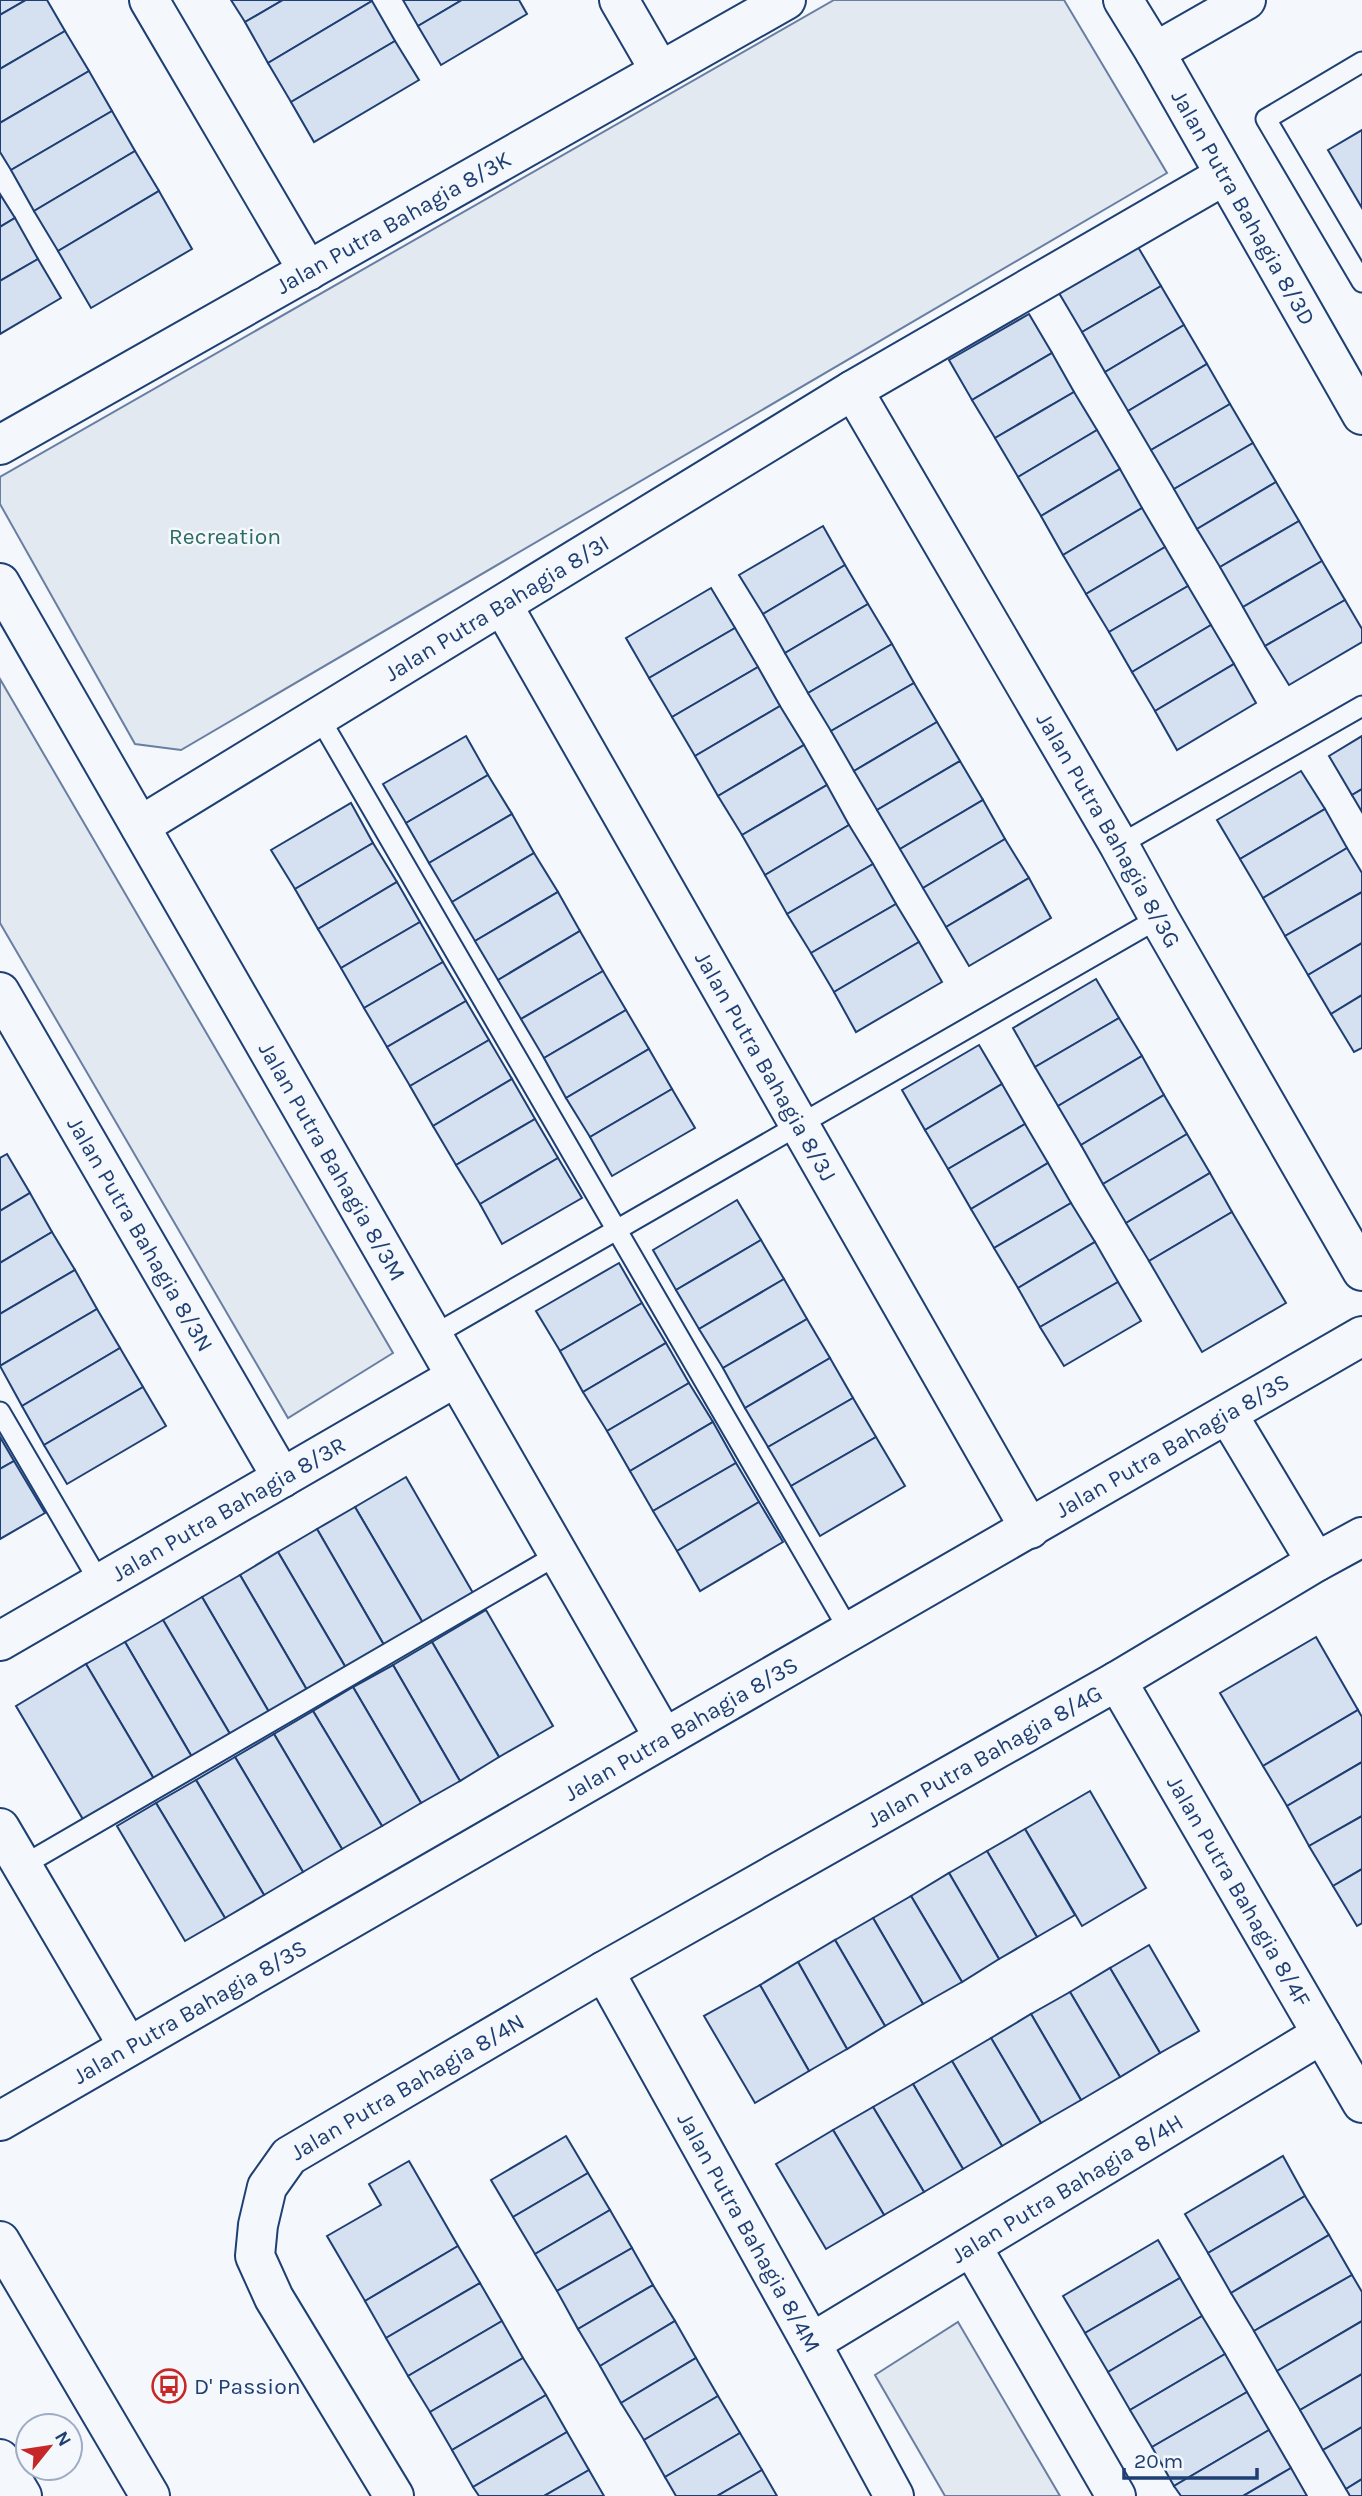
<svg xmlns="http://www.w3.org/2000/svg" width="1362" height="2496" font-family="Karla,sans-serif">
<rect width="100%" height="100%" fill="#f4f7fb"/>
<g fill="#e3e9f0" stroke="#687fa3" stroke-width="2">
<polygon points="834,0 1064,0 1167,173 181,750 135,744 0,504 0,477"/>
<polygon points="0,679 393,1353 288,1418 0,923"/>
<polygon points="958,2322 1060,2496 945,2496 875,2375"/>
</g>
<g fill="#d5e0f0" stroke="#1d3f73" stroke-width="2">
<polygon points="0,0 26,0 0,15"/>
<polygon points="26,0 47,0 65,31 0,69 0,15"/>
<polygon points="231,0 283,0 245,22"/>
<polygon points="283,0 372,0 372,1 268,63 245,22"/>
<polygon points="403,0 462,0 418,26"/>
<polygon points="462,0 519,0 527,14 441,65 418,26"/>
<polygon points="372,1 395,41 291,102 268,63"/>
<polygon points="65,31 89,71 0,123 0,69"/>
<polygon points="395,41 419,80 314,142 291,102"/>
<polygon points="89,71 112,111 11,170 0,152 0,123"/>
<polygon points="112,111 135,151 34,211 11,170"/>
<polygon points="1362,130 1362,208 1328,150"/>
<polygon points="135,151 159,191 58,251 34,211"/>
<polygon points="159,191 192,249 91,308 58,251"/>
<polygon points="0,194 15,218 0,227"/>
<polygon points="15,218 38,259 0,281 0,227"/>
<polygon points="1138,247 1161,286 1082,332 1059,293"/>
<polygon points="38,259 61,298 0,334 0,281"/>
<polygon points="1161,286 1184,325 1105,372 1082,332"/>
<polygon points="1029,314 1052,353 972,400 949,360"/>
<polygon points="1184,325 1207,364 1128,411 1105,372"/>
<polygon points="1052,353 1074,392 995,438 972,400"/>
<polygon points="1207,364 1230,404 1151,450 1128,411"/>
<polygon points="1074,392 1097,430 1018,477 995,438"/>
<polygon points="1230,404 1253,443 1174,489 1151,450"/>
<polygon points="1097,430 1120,469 1041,516 1018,477"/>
<polygon points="1253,443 1276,482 1197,529 1174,489"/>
<polygon points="1120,469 1142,508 1063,555 1041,516"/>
<polygon points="1276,482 1299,521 1220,567 1197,529"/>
<polygon points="1142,508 1165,547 1086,594 1063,555"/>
<polygon points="1299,521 1322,561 1243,607 1220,567"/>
<polygon points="823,526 845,565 763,614 739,575"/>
<polygon points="1165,547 1188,586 1109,632 1086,594"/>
<polygon points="1322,561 1345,600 1265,646 1243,607"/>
<polygon points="845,565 868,604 785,653 763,614"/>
<polygon points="1188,586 1211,625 1132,672 1109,632"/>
<polygon points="711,588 735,628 649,678 626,638"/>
<polygon points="1345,600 1362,629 1362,642 1289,685 1265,646"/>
<polygon points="868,604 892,644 808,693 785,653"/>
<polygon points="1211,625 1234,664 1155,711 1132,672"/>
<polygon points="735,628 758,667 672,717 649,678"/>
<polygon points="892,644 914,683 831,731 808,693"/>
<polygon points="1234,664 1256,703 1177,750 1155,711"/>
<polygon points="758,667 780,706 695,756 672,717"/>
<polygon points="914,683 937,722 854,771 831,731"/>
<polygon points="780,706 804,745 718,796 695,756"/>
<polygon points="937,722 960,761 877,810 854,771"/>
<polygon points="466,736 488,775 406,823 383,784"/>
<polygon points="1362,736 1362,789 1352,795 1329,756"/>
<polygon points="804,745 827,785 742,835 718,796"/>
<polygon points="960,761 983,800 900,849 877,810"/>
<polygon points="1301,771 1325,809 1240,859 1217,820"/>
<polygon points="488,775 512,814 429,863 406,823"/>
<polygon points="827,785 849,825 765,875 742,835"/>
<polygon points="1362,789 1362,812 1352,795"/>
<polygon points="983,800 1005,839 923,888 900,849"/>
<polygon points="351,803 373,843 295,889 271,850"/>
<polygon points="1325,809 1347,848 1263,898 1240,859"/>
<polygon points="512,814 534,853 452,902 429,863"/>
<polygon points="849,825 873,864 787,914 765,875"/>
<polygon points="1005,839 1029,878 946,927 923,888"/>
<polygon points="373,843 397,882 318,929 295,889"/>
<polygon points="1347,848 1362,873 1362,892 1285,936 1263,898"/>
<polygon points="534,853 558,892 475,941 452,902"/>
<polygon points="873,864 896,904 811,953 787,914"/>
<polygon points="1029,878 1051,918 969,966 946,927"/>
<polygon points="397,882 420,922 341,968 318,929"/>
<polygon points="558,892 580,931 498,980 475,941"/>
<polygon points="1362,892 1362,943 1308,975 1285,936"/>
<polygon points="896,904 919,942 834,992 811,953"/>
<polygon points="420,922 443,962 364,1008 341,968"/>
<polygon points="580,931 603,971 521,1019 498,980"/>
<polygon points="919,942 942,982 856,1032 834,992"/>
<polygon points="1362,943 1362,995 1331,1014 1308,975"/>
<polygon points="443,962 466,1001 387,1047 364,1008"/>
<polygon points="603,971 626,1010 544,1058 521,1019"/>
<polygon points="1096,979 1119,1018 1035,1067 1013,1028"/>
<polygon points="1362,995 1362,1048 1354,1052 1331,1014"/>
<polygon points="466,1001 489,1040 410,1086 387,1047"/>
<polygon points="626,1010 649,1049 566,1098 544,1058"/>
<polygon points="1119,1018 1142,1056 1058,1106 1035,1067"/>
<polygon points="489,1040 512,1079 433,1126 410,1086"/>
<polygon points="979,1045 1002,1084 925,1130 902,1090"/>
<polygon points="649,1049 672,1089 590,1137 566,1098"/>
<polygon points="1142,1056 1164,1095 1081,1145 1058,1106"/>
<polygon points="512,1079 535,1119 456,1165 433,1126"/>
<polygon points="1002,1084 1025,1124 948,1169 925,1130"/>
<polygon points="672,1089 695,1128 612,1176 590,1137"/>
<polygon points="1164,1095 1187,1134 1103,1184 1081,1145"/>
<polygon points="535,1119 558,1158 480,1204 456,1165"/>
<polygon points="1025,1124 1048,1163 971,1209 948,1169"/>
<polygon points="1187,1134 1210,1173 1126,1223 1103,1184"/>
<polygon points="7,1154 30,1193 0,1211 0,1158"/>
<polygon points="558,1158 582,1198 502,1244 480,1204"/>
<polygon points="1048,1163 1071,1203 994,1248 971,1209"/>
<polygon points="1210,1173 1232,1212 1149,1261 1126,1223"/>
<polygon points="30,1193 52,1232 0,1263 0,1211"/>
<polygon points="737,1200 761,1240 676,1290 653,1250"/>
<polygon points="1071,1203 1095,1242 1018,1288 994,1248"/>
<polygon points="1232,1212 1286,1303 1202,1352 1149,1261"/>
<polygon points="52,1232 75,1270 0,1314 0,1263"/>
<polygon points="761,1240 784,1279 699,1329 676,1290"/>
<polygon points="1095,1242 1118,1282 1040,1327 1018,1288"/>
<polygon points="619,1263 642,1303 560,1351 536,1311"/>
<polygon points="75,1270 97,1309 0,1366 0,1314"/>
<polygon points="784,1279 807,1319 723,1368 699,1329"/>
<polygon points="1118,1282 1141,1321 1064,1366 1040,1327"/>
<polygon points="642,1303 666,1343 583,1392 560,1351"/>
<polygon points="97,1309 120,1348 22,1406 0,1366"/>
<polygon points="807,1319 830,1358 745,1408 723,1368"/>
<polygon points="666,1343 689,1383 607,1431 583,1392"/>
<polygon points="120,1348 143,1387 44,1445 22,1406"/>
<polygon points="830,1358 853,1398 768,1447 745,1408"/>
<polygon points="689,1383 713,1422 630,1471 607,1431"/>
<polygon points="143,1387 166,1426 67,1484 44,1445"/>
<polygon points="853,1398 876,1437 791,1486 768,1447"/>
<polygon points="713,1422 736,1463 653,1511 630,1471"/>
<polygon points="0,1437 14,1461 0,1469"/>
<polygon points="876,1437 905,1486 820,1536 791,1486"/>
<polygon points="14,1461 45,1513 0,1539 0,1469"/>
<polygon points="736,1463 759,1502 677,1551 653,1511"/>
<polygon points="406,1477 473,1593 423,1623 355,1507"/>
<polygon points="759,1502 783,1542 700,1591 677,1551"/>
<polygon points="355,1507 423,1623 384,1645 317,1529"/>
<polygon points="317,1529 384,1645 346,1668 278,1552"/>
<polygon points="278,1552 346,1668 307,1690 240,1575"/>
<polygon points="240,1575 307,1690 269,1712 202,1597"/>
<polygon points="202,1597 269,1712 230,1734 163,1620"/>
<polygon points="486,1610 553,1726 499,1757 432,1642"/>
<polygon points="163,1620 230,1734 192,1757 125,1642"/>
<polygon points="1316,1637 1358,1710 1263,1766 1220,1693"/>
<polygon points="125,1642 192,1757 154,1779 86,1664"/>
<polygon points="432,1642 499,1757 460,1781 393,1665"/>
<polygon points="86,1664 154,1779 84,1821 16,1706"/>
<polygon points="393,1665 460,1781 421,1803 353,1687"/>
<polygon points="353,1687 421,1803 382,1826 313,1711"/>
<polygon points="1358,1710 1362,1717 1362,1762 1287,1806 1263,1766"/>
<polygon points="313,1711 382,1826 342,1849 274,1734"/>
<polygon points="274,1734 342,1849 303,1872 235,1757"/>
<polygon points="235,1757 303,1872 264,1895 196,1780"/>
<polygon points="1362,1762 1362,1816 1309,1846 1287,1806"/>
<polygon points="196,1780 264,1895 225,1918 156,1803"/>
<polygon points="1090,1791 1146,1888 1082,1926 1025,1829"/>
<polygon points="156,1803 225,1918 185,1941 117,1826"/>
<polygon points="1362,1816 1362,1869 1333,1886 1309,1846"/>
<polygon points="1025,1829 1075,1915 1037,1937 987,1851"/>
<polygon points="987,1851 1037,1937 999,1959 949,1873"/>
<polygon points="1362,1869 1362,1923 1357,1926 1333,1886"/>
<polygon points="949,1873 999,1959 962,1982 911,1896"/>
<polygon points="911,1896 962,1982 923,2004 873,1918"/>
<polygon points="873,1918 923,2004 885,2026 835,1940"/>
<polygon points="835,1940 885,2026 847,2049 798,1962"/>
<polygon points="1149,1945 1199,2031 1160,2053 1110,1968"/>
<polygon points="798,1962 847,2049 809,2071 760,1985"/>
<polygon points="1110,1968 1160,2053 1120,2077 1070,1992"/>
<polygon points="760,1985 809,2071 755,2103 704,2016"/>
<polygon points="1070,1992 1120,2077 1081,2100 1031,2014"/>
<polygon points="1031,2014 1081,2100 1041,2123 991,2038"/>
<polygon points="991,2038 1041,2123 1002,2146 952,2061"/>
<polygon points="952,2061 1002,2146 963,2169 913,2084"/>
<polygon points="913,2084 963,2169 924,2192 873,2107"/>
<polygon points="873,2107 924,2192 884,2215 833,2130"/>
<polygon points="833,2130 884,2215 826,2249 776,2164"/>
<polygon points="566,2136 588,2173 513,2217 491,2180"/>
<polygon points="1283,2156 1305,2196 1208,2253 1185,2214"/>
<polygon points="409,2161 458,2246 365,2301 327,2236 381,2205 369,2184"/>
<polygon points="588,2173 610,2210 535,2254 513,2217"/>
<polygon points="1305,2196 1329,2235 1231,2293 1208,2253"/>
<polygon points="610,2210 632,2248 557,2291 535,2254"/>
<polygon points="1329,2235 1352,2275 1254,2331 1231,2293"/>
<polygon points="1158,2240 1180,2278 1085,2333 1063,2296"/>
<polygon points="458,2246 480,2283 386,2338 365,2301"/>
<polygon points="632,2248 653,2285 578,2329 557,2291"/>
<polygon points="1352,2275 1362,2292 1362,2321 1277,2371 1254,2331"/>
<polygon points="1180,2278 1202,2316 1108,2372 1085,2333"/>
<polygon points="480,2283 502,2321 408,2376 386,2338"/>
<polygon points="653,2285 675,2321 600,2366 578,2329"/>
<polygon points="1202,2316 1225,2354 1130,2410 1108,2372"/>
<polygon points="502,2321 523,2358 430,2412 408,2376"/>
<polygon points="675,2321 696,2358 621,2403 600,2366"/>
<polygon points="1362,2321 1362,2374 1300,2410 1277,2371"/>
<polygon points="1225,2354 1247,2392 1152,2447 1130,2410"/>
<polygon points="523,2358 546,2395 452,2450 430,2412"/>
<polygon points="696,2358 718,2396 644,2440 621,2403"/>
<polygon points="1362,2374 1362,2427 1323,2450 1300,2410"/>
<polygon points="1247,2392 1269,2430 1174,2486 1152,2447"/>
<polygon points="546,2395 567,2432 473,2487 452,2450"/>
<polygon points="718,2396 740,2433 665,2477 644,2440"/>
<polygon points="1362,2427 1362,2479 1346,2489 1323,2450"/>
<polygon points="1269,2430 1291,2468 1243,2496 1181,2496 1174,2486"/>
<polygon points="567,2432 589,2470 544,2496 479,2496 473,2487"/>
<polygon points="740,2433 762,2470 717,2496 676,2496 665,2477"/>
<polygon points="1291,2468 1307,2496 1243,2496"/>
<polygon points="589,2470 604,2496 544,2496"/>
<polygon points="762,2470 777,2496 717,2496"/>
<polygon points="1362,2479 1362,2496 1350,2496 1346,2489"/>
</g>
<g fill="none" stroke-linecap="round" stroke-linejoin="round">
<defs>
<g id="lane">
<polyline points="1362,62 1266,119 1362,282"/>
<polyline points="319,717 850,1632"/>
<polyline points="1119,845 1362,706"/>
<polyline points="432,1336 1159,918"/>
<polyline points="0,1412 100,1583"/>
<polyline points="22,1866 559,1554"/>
</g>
<g id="street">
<polyline points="149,0 308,271"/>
<polyline points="619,0 660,71"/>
<path id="s1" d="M1123,0L1155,52L1362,415"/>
<polyline points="1155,52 1246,0"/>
<path id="s2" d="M853,390L1119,845L1159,918L1362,1271"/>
<path id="s3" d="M0,445L786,0"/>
<path id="s4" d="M0,583L664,1738"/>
<path id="s5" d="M503,606L1030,1529"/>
<path id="s6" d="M140,826L853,390L1225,175"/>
<path id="s7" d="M0,992L282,1478"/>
<polyline points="1228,1415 1316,1562"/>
<path id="s8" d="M0,1641L456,1377"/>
<path id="s9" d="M1117,1681L1362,2103"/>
<polyline points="0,1828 128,2046"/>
<path id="s10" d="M604,1971L811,2343L894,2496"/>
<path id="s11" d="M0,2121L1362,1336"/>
<polyline points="972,2247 1116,2496"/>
<path id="s12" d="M811,2343L1322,2034"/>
<path id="s13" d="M394,2496L274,2298L255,2256L258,2225L267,2187L289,2156L604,1971L1117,1681L1316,1562L1362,1537"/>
</g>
<g id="primary">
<polyline points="0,2241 150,2496"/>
<polyline points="0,2459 22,2496"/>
</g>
</defs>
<use href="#lane" stroke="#1d3f73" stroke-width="23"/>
<use href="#street" stroke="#1d3f73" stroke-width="42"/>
<use href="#primary" stroke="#1d3f73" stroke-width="42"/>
<use href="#lane" stroke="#f4f7fb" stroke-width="19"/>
<use href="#street" stroke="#f4f7fb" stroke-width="38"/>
<use href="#primary" stroke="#f4f7fb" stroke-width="38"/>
</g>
<defs>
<symbol id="bus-ring" viewBox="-11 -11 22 22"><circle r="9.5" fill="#f4f7fb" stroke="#c62828" stroke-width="1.5"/><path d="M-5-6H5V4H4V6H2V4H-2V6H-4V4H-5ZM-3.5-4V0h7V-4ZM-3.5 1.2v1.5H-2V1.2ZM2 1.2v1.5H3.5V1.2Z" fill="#c62828"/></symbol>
</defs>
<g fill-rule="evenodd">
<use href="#bus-ring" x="150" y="2367" width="38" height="38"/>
</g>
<g text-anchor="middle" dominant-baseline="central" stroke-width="5" stroke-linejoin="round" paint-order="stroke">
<g font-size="23" fill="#1d3f73" stroke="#f4f7fb">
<text stroke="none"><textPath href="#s1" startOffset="240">Jalan Putra Bahagia 8/3D</textPath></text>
<text stroke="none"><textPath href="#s3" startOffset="452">Jalan Putra Bahagia 8/3K</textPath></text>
<text stroke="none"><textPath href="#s6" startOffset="418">Jalan Putra Bahagia 8/3I</textPath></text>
<text stroke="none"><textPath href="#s2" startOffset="509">Jalan Putra Bahagia 8/3G</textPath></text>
<text stroke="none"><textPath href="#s5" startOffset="530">Jalan Putra Bahagia 8/3J</textPath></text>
<text stroke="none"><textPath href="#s4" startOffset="667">Jalan Putra Bahagia 8/3M</textPath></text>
<text stroke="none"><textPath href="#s7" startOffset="280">Jalan Putra Bahagia 8/3N</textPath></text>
<text stroke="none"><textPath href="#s11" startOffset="1353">Jalan Putra Bahagia 8/3S</textPath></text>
<text stroke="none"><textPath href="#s8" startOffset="264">Jalan Putra Bahagia 8/3R</textPath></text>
<text stroke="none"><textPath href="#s11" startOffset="786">Jalan Putra Bahagia 8/3S</textPath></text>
<text stroke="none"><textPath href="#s13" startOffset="1188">Jalan Putra Bahagia 8/4G</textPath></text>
<text stroke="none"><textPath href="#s9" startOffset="243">Jalan Putra Bahagia 8/4F</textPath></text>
<text stroke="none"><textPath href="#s11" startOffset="219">Jalan Putra Bahagia 8/3S</textPath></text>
<text stroke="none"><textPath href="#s13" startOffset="523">Jalan Putra Bahagia 8/4N</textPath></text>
<text stroke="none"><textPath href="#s12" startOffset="299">Jalan Putra Bahagia 8/4H</textPath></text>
<text stroke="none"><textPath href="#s10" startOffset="299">Jalan Putra Bahagia 8/4M</textPath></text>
</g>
<g font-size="23" fill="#2c6c60" stroke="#f4f7fb">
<text x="225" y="536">Recreation</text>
</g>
<g font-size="23" fill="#1d3f73" stroke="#f4f7fb" text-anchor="start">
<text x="194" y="2386">D' Passion</text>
</g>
</g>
<g transform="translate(49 2447) rotate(60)"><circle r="33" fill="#f4f7fb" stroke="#9eadc5" stroke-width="2"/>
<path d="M0-5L12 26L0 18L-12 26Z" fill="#c62828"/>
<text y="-10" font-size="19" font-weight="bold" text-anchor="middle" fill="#1d3f73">N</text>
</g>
<path d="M1124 2468v10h133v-10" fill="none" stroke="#1d3f73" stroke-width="3.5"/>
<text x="1134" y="2468" font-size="21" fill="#1d3f73" stroke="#f4f7fb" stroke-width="5" paint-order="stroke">20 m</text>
</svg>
